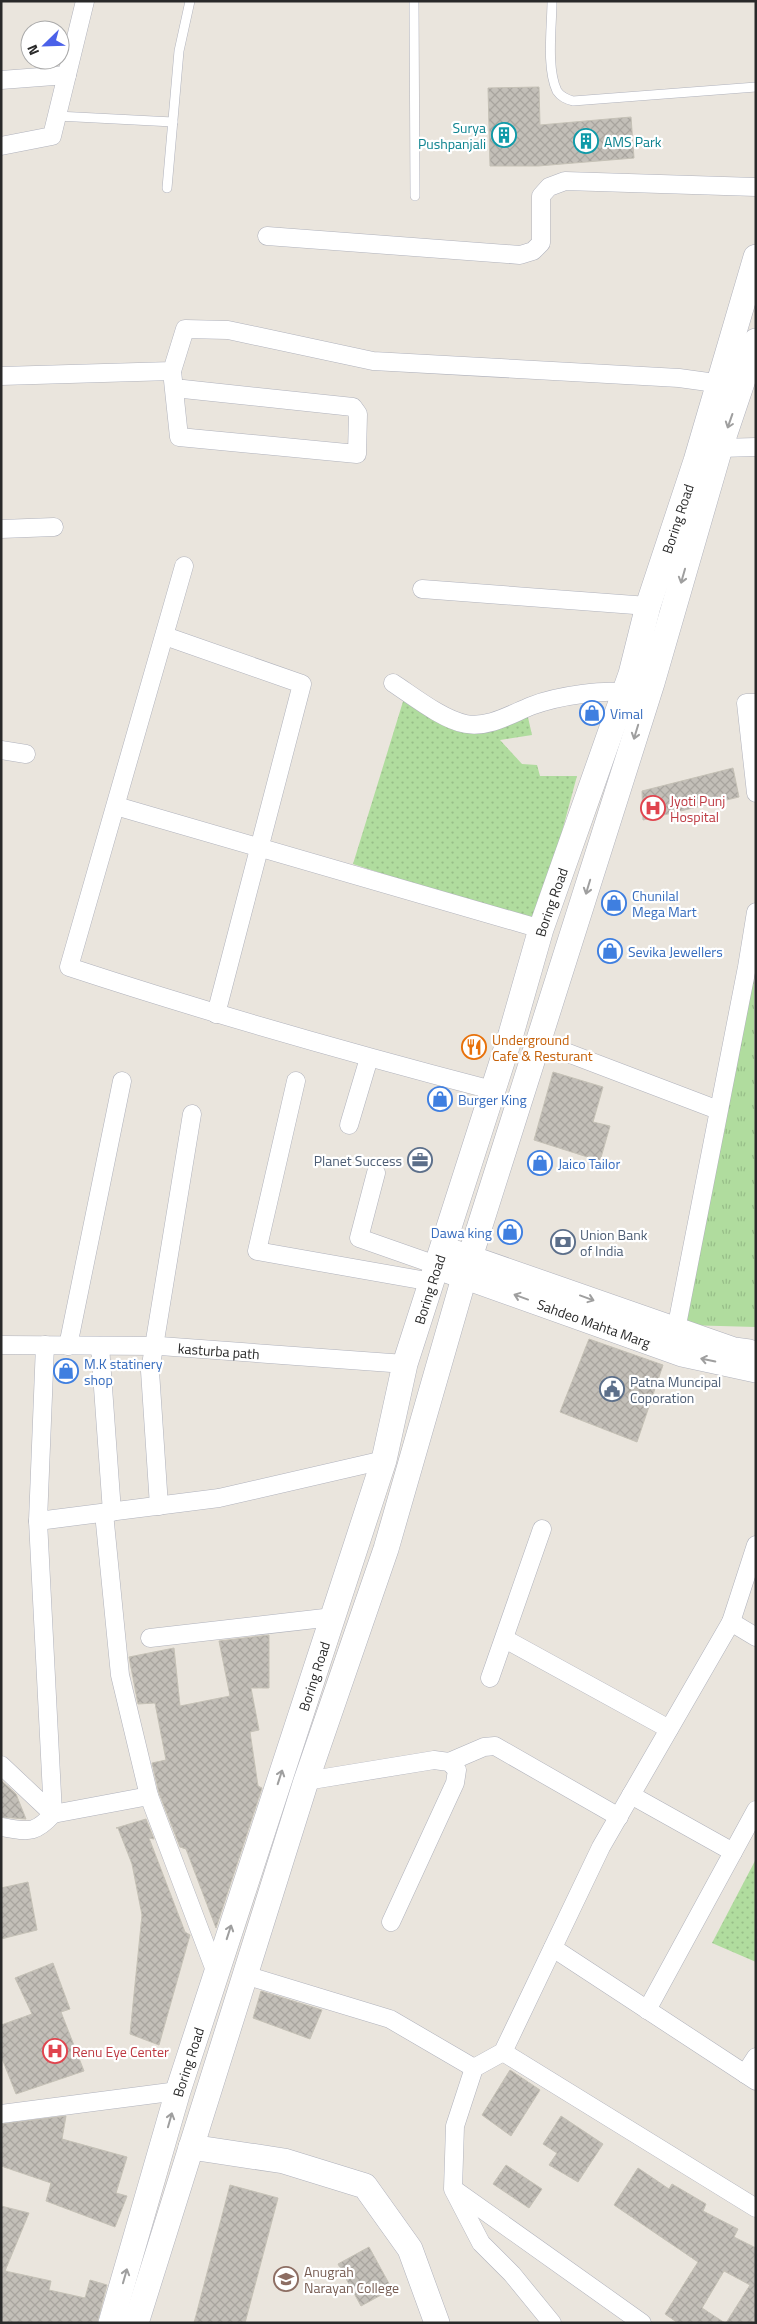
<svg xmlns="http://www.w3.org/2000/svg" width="757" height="2324" font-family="'Titillium Web',sans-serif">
<defs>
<pattern id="grass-dots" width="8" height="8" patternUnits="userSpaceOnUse" patternTransform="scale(1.25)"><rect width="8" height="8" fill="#b0dc9e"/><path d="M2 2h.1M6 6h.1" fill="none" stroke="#97bd88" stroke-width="1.8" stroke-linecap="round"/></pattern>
<pattern id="park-tufts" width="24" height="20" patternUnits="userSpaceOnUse" patternTransform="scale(1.25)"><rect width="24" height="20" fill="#b0dc9e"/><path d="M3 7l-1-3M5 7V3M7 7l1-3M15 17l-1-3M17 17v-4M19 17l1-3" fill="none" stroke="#97bd88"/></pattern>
<pattern id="building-cross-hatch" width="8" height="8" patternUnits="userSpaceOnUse" patternTransform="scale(1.25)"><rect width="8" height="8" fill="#c3bfb8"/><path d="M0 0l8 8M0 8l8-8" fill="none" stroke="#a8a49e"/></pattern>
</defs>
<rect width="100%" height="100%" fill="#eae5dd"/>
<g fill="url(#grass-dots)">
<polygon points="405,695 446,722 527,713 532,735 500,740 522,764 537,765 540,776 577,776 537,924 353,864"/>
<polygon points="756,1859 756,1962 712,1943"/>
</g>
<polygon fill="url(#park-tufts)" points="754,970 756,1327 684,1325"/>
<g fill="url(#building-cross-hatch)" stroke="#c5c1b6">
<polygon points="539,87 540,125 631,117 634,158 538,166 490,166 488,88"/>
<polygon points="733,768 739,797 643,820 642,791"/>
<polygon points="553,1072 603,1087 593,1122 610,1126 600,1161 534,1140"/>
<polygon points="589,1339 663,1365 637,1442 560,1412"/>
<polygon points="269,1635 269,1688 251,1688 259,1730 250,1732 258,1786 262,1788 216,1928 186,1849 180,1847 159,1793 152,1763 166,1760 155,1703 138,1704 129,1657 174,1648 180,1706 230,1696 219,1641"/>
<polygon points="1,1780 16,1794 26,1819 1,1817"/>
<polygon points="146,1819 154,1839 149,1838 185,1932 190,1935 159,2045 130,2034 142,1915 132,1864 118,1828 116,1828"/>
<polygon points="28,1882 37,1930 1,1939 1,1888"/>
<polygon points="53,1963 70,2009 61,2012 84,2071 16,2094 1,2056 1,2025 32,2014 15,1978"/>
<polygon points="261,1991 322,2010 310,2039 253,2018"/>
<polygon points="510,2070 540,2090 511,2136 482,2115"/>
<polygon points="66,2116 62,2139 127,2157 116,2193 127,2196 115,2227 46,2201 51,2183 1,2166 1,2124"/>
<polygon points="561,2116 603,2144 578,2182 549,2165 557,2153 543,2144"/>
<polygon points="506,2165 542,2189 529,2208 493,2184"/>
<polygon points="638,2168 669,2189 672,2184 706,2204 703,2211 738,2229 734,2237 756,2248 756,2323 726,2323 750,2285 724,2271 702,2308 725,2323 678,2323 665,2314 698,2262 614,2205"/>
<polygon points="230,2185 278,2198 245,2323 194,2323"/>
<polygon points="1,2206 29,2213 5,2271 51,2281 49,2290 85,2298 90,2280 107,2285 97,2323 1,2323"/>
<polygon points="369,2247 392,2289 361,2306 338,2264"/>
</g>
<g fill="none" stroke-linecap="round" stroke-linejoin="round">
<defs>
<g id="lane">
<polyline points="414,1 415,196"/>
<path d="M552,1C552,26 546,68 557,91C561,97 566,99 573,101L756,87"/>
<polyline points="57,116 173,122"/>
<polyline points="167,188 179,51 190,1"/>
</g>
<g id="street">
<polyline points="1,80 67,75"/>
<polyline points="1,146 52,136 85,1"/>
<polyline points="267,236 520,255 533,251 541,243 541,196 549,187 565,181 756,187"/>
<polyline points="172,371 179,437 357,454 358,414 353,407 174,388"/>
<polyline points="1,376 172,371 185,329 228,330 373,361 679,378 730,385"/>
<polyline points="720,448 756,447"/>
<polyline points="1,529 54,527"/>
<path d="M184,566L69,967C209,1013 350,1053 492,1090"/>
<polyline points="422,589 648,606"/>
<polyline points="165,636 302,684 216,1014"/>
<path d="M393,683C413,696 443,720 466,724C489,728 511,714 531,706C557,696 607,688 633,694"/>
<polyline points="756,703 746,703 756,793"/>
<polyline points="1,750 26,754"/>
<polyline points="116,806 541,929"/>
<polyline points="539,1042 718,1110"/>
<polyline points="296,1081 257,1251 432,1282"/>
<polyline points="349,1125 369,1058"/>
<polyline points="376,1173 359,1238 436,1265"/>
<polyline points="676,1330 747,967 756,912"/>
<path id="s1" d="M1,1345L160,1346L405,1364"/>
<polyline points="68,1346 122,1081"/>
<polyline points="100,1346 112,1512"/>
<polyline points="159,1506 150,1371 192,1114"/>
<polyline points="104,1513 120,1675 149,1796"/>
<polyline points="38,1521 219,1498 384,1460"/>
<polyline points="731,1622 756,1637"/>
<polyline points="150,1638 333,1617"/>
<polyline points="505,1639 669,1729"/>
<polyline points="490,1678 542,1529"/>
<polyline points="449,1762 484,1747 495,1746 619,1817"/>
<polyline points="1,1765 53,1814 149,1796 216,1973"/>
<polyline points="306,1781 434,1760 449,1762 457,1770 455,1783 391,1922"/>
<polyline points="631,1795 733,1852"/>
<path d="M1,1827C28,1831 34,1835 53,1814L38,1521L45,1345"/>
<polyline points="553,1948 756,2081"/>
<polyline points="245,1975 390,2019 474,2068"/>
<polyline points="647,2010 756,1810"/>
<polyline points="503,2052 756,2208"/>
<polyline points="745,2074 756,2057"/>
<polyline points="1,2114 178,2091"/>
<polyline points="455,2190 642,2323"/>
<polyline points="552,2323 512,2274 481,2243 453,2189 455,2126 474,2068 503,2052 601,1847 731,1622 756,1545"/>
</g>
<g id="secondary">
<polyline points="453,1252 734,1350 749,1352"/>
<path id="s2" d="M449,1271L682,1354L756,1370"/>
<polyline points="191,2147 284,2161 365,2186 410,2249 437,2323"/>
<path id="s3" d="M111,2323L178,2091L384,1460L405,1364L511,1034L541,929L631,674L648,606L696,461L756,257"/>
<polyline points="136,2323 306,1781 386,1549 470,1257 652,683 720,448 756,341"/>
</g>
</defs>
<use href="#lane" stroke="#b0b2bc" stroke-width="10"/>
<use href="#street" stroke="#b0b2bc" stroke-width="19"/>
<use href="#secondary" stroke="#b0b2bc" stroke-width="26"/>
<use href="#lane" stroke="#fff" stroke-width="9"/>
<use href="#street" stroke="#fff" stroke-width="18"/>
<use href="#secondary" stroke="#fff" stroke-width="25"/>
</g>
<defs><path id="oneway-shaft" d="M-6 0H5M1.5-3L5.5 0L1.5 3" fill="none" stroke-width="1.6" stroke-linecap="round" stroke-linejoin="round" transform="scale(1.25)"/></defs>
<g stroke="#9f9f9f">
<use href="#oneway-shaft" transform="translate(730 421) rotate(109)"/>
<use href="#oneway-shaft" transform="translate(683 576) rotate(106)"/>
<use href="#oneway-shaft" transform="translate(636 732) rotate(107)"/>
<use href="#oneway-shaft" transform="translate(588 887) rotate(107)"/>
<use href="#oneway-shaft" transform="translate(521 1297) rotate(-160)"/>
<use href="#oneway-shaft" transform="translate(587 1298) rotate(20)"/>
<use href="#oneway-shaft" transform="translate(708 1360) rotate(-168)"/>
<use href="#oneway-shaft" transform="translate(280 1777) rotate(-72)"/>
<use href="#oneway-shaft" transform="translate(229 1932) rotate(-72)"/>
<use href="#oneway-shaft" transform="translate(170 2120) rotate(-74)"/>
<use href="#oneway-shaft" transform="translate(125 2276) rotate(-74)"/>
</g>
<defs>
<symbol id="building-ring" viewBox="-11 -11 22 22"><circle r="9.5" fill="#fff" stroke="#0f9aa8" stroke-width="1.5"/><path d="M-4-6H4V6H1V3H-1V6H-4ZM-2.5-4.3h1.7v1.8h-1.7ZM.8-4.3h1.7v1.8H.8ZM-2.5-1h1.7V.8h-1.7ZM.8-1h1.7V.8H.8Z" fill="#0f9aa8"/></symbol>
<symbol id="shop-ring" viewBox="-11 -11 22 22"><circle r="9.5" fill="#fff" stroke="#3f7fe0" stroke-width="1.5"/><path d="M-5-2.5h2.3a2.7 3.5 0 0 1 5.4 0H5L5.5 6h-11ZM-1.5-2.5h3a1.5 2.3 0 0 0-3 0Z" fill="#3f7fe0"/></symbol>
<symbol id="hospital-ring" viewBox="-11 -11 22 22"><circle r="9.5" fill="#fff" stroke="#e0444e" stroke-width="1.5"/><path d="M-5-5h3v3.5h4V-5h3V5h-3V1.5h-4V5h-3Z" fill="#e0444e"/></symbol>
<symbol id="restaurant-ring" viewBox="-11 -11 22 22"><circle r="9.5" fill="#fff" stroke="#e8710a" stroke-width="1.5"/><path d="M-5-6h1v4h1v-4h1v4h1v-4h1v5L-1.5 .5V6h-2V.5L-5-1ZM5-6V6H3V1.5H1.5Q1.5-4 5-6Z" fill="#e8710a"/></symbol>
<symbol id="office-ring" viewBox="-11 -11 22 22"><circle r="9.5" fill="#fff" stroke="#5c6f8a" stroke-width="1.5"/><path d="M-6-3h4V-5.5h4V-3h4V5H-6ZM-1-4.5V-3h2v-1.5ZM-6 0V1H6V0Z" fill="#5c6f8a"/></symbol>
<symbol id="bank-ring" viewBox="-11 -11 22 22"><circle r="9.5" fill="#fff" stroke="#5c6f8a" stroke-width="1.5"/><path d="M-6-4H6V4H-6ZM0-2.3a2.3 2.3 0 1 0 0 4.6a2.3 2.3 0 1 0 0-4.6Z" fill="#5c6f8a"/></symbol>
<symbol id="civic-ring" viewBox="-11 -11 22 22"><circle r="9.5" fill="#fff" stroke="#5c6f8a" stroke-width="1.5"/><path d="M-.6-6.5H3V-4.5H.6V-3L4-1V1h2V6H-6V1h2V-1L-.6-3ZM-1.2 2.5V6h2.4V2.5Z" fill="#5c6f8a"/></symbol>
<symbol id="university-ring" viewBox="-11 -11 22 22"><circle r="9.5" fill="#fff" stroke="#8d6e63" stroke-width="1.5"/><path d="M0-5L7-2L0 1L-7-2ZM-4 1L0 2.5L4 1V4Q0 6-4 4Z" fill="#8d6e63"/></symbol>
</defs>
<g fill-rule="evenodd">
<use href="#building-ring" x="490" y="121" width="28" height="28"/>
<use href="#building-ring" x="572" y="127" width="28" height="28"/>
<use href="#shop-ring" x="578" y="699" width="28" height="28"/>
<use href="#hospital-ring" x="639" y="794" width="28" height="28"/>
<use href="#shop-ring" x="600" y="889" width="28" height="28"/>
<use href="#shop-ring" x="596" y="937" width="28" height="28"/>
<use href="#restaurant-ring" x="460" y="1033" width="28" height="28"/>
<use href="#shop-ring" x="426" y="1085" width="28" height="28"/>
<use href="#office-ring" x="406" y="1146" width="28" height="28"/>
<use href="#shop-ring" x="526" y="1149" width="28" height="28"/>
<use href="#shop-ring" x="496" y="1218" width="28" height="28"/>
<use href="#bank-ring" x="549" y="1228" width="28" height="28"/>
<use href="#shop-ring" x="52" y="1357" width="28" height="28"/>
<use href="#civic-ring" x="598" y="1375" width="28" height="28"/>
<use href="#hospital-ring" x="41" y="2037" width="28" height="28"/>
<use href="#university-ring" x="272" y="2265" width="28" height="28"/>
</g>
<g text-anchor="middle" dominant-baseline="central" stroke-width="4.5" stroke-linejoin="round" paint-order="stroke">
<g font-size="14" fill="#0d838f" stroke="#fff" text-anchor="end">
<text x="486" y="127">Surya<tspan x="486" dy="16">Pushpanjali</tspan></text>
<text x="604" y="141" text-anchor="start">AMS Park</text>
</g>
<g font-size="14" fill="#292929" stroke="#fff">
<text stroke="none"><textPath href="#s3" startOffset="1892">Boring Road</textPath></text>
<text stroke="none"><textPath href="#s3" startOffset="1488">Boring Road</textPath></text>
<text stroke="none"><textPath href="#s3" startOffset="1082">Boring Road</textPath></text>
<text stroke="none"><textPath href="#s2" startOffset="154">Sahdeo Mahta Marg</textPath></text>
<text stroke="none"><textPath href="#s1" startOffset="218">kasturba path</textPath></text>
<text stroke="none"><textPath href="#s3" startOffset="678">Boring Road</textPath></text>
<text stroke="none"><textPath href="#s3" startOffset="272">Boring Road</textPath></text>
</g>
<g font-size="14" fill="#366cbe" stroke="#fff" text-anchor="start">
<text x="610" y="713">Vimal</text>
<text x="632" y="895">Chunilal<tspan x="632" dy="16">Mega Mart</tspan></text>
<text x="628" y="951">Sevika Jewellers</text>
<text x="458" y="1099">Burger King</text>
<text x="558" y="1163">Jaico Tailor</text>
<text x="492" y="1232" text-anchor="end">Dawa king</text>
<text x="84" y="1363">M.K statinery<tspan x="84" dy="16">shop</tspan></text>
</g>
<g font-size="14" fill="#be3a42" stroke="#fff" text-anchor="start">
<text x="670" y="800">Jyoti Punj<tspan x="670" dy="16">Hospital</tspan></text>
<text x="72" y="2051">Renu Eye Center</text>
</g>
<g font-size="14" fill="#c56008" stroke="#fff" text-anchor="start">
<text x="492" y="1039">Underground<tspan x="492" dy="16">Cafe &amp; Resturant</tspan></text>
</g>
<g font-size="14" fill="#4e5e75" stroke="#fff" text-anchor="start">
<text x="402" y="1160" text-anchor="end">Planet Success</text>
<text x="580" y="1234">Union Bank<tspan x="580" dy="16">of India</tspan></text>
<text x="630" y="1381">Patna Muncipal<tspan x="630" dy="16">Coporation</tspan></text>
</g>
<g font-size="14" fill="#785e54" stroke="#fff" text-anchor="start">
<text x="304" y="2271">Anugrah<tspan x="304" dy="16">Narayan College</tspan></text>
</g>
</g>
<rect width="757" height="2324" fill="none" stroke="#292929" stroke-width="5"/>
<g transform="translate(45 45) rotate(247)"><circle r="24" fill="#ffffff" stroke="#a9a9a9"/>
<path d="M0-4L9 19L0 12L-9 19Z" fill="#4b61e9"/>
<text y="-8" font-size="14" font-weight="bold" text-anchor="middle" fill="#292929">N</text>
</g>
</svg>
